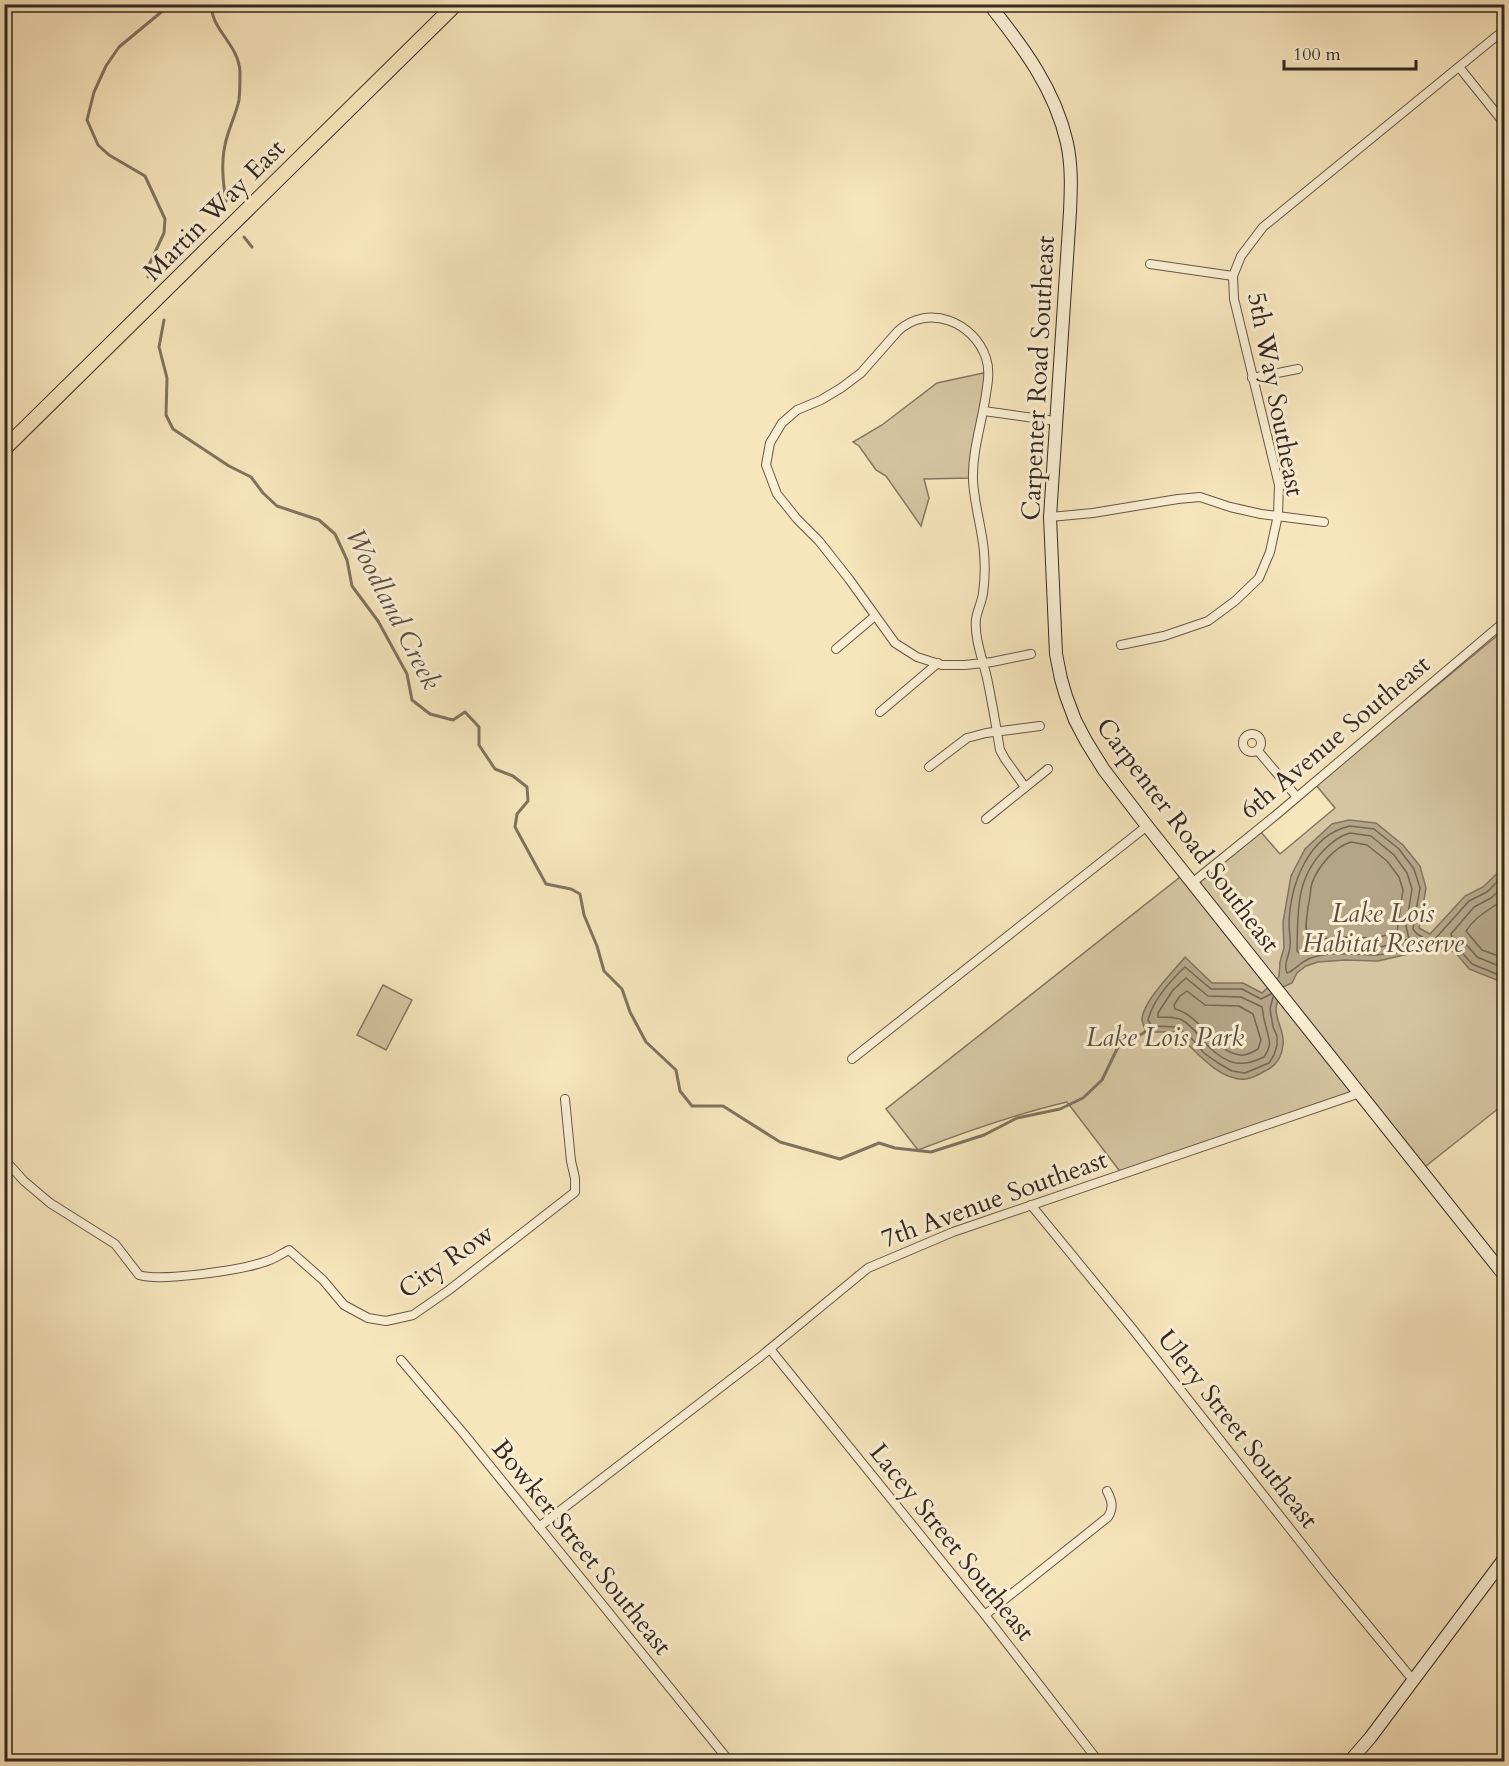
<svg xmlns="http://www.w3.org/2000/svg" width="1509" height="1766" font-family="Cardo,serif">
<rect width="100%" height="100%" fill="#f7e5bc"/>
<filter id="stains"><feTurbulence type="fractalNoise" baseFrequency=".00333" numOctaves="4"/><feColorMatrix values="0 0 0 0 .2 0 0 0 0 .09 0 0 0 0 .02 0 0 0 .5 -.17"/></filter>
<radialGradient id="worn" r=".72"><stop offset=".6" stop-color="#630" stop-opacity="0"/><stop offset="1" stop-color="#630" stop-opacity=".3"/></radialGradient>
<g fill="#d6c5a2" stroke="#857662" stroke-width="1.5">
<polygon points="988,372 971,478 924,479 929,498 921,526 886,476 876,470 859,446 853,442 882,425 937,383"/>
<path d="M1504,630V1104L1421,1170L1360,1093L1122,1174L1067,1102C1016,1114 967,1131 918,1150L886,1109L1184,874L1196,883L1260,831L1280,854L1335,808L1316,785Z"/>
<polygon points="383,985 412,1000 386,1050 357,1035"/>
</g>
<path fill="#b5a588" stroke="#81735f" stroke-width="1.5" d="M1349,820L1376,823L1403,845L1420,866L1426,888L1419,928L1430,934L1465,896L1483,887L1504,867V983L1469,969L1456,953L1445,948L1417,952L1378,961L1345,960L1318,962L1306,966L1297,973L1292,983L1283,987C1281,994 1276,1002 1276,1009C1276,1022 1285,1032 1283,1045C1282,1058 1275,1067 1263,1072C1258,1075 1251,1078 1246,1079C1218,1082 1193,1047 1175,1032H1146C1145,1028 1142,1023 1142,1019C1143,1001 1174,971 1185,957L1212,983H1243L1262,993L1279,977L1280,962L1284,948L1283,922L1291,876L1305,849L1332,824Z"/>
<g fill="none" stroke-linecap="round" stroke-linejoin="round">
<g stroke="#746655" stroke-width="1.5">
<path d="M1350,826L1374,829L1399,849L1414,869L1420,888L1413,929L1416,933L1427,940V943L1425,945C1409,947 1392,955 1375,955C1355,955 1334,951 1314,957C1301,960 1296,970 1287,973C1283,964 1289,957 1290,947C1291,939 1289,932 1289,924C1290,885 1308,835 1350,826Z"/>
<path d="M1350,833L1371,836L1394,855L1407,873L1412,889L1406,926L1409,939L1377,948L1344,946L1316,949L1299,953L1297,951C1298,911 1295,877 1327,847C1335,840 1340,836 1350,833Z"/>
<path d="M1351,842L1367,845L1387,861L1399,877L1403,890L1397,932L1376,938L1345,937L1308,940C1304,930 1307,918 1308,907C1310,900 1310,891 1312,883C1318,867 1334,847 1351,842Z"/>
<polyline points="1504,875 1487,892 1469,901 1434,940 1436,943 1446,942 1458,948 1472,964 1504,977"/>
<polyline points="1504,886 1491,898 1474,907 1451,934 1452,937 1465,943 1477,957 1504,968"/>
<path d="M1504,898C1490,911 1477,914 1466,931L1482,950L1504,958"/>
<path d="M1186,978L1208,996L1241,997L1262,1007C1263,1014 1264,1021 1266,1027C1269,1041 1273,1043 1264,1057C1241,1068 1228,1065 1209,1047C1200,1038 1193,1026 1182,1020C1175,1016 1165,1018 1158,1017V1013L1173,990Z"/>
<path d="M1187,991L1205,1005L1239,1006L1253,1014L1261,1040L1258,1049C1253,1052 1246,1056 1240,1055C1214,1052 1202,1016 1175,1009L1174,1005L1180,996Z"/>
<path d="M1271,994L1261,999L1242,989H1211L1185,967C1170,981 1153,1000 1148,1020L1152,1026L1178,1027L1192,1039L1204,1053L1218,1063L1232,1071L1245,1073L1269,1063L1274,1055L1277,1045V1036L1273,1027L1270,1009L1273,997"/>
</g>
<g stroke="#81735f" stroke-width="3">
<path d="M212,4C209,28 239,44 240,72C240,80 240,91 239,100C236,115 228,129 225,145C221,164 223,182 226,201"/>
<polyline points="244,237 252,247"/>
<polyline points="148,277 149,265 164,233 165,219 145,176 109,155 98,145 87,120 94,92 106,66 119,47 171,4"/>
<polyline points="164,320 159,347 167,378 166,415 173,429 229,466 251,477 263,493 277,506 319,520 335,534 347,560 352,586 378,621 407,674 412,700 430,714 453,720 465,712 479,727 479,745 495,769 513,776 527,787 528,801 517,814 515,827 546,884 571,889 580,894 584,915 597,946 604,971 622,989 630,1012 646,1042 676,1070 680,1091 692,1106 723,1106 780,1142 840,1159 879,1143 895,1148 931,1152 984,1135 1017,1118 1060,1109 1083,1098 1102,1080 1118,1047 1147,1031"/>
</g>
<defs>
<g id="minor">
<polyline points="1459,67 1504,123"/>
<polyline points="1150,264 1233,276"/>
<polyline points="1252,378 1298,369"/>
<polyline points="984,411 1055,421"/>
<polyline points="1050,517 1093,513 1178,499 1200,497 1230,507 1261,514 1324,522"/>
<polyline points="1121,645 1164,636 1208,621 1235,601 1259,578 1270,552 1278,515 1279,485 1234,299 1233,276 1241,256 1263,227 1504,30"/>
<polyline points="836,649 875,616"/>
<polyline points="880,712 938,663"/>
<circle cx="1252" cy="743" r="9"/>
<polyline points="1258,751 1297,797"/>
<polyline points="929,767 967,738 986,733 1040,726"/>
<path d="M1025,787L1005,759L1000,750C996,726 992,701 987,678C983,660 974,638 976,619C977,611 982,602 983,593C985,580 985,565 984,552C982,528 974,504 973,480C972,451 982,423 986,394C988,382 990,370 986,358C974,322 928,303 898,331L861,373L841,388L821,400L797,410L782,423L770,443L766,465L777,494L797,519L819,541L849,579L895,643L917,657L942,665H965L992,662L1031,654"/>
<polyline points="986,819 1048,769"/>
<polyline points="1192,883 1276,815 1504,622"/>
<polyline points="852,1059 1147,826"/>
<path d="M4,1159L24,1181L50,1203L115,1244L139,1275C161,1282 241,1270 264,1262C273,1260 281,1254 289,1250L323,1280L344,1305L368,1318L386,1321L413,1315L449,1290L575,1192V1178L571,1161L565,1099"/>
<polyline points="1031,1205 1131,1327 1328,1577 1413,1680"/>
<polyline points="770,1349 985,1615 1099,1762"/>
<polyline points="401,1360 464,1434 730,1762"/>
<polyline points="539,1527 760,1357 868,1268 953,1232 1360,1093"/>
<path d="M985,1615L1108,1517C1114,1507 1112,1501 1107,1491"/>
</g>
<g id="secondary">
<path d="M989,4C1023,47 1055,89 1067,143C1072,166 1071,189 1070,212L1050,517L1056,654L1061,679L1066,696L1075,720L1086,741L1104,770L1147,826L1504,1275"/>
<polyline points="1349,1762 1370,1738 1504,1559"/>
</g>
<polyline id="primary" points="4,449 456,4"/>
</defs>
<use href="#minor" stroke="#655748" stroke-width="10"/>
<use href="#secondary" stroke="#342822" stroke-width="14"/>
<use href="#primary" stroke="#342822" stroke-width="16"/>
<use href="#minor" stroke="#faeed3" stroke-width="8"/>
<use href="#secondary" stroke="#faeed3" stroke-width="12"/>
<use href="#primary" stroke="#f7e5bc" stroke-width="14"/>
</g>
<g text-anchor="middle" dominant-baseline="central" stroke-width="6" stroke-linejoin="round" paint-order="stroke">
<g font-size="26" fill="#342822" stroke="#faeed3">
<text transform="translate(214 210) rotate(-45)">Martin Way East</text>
<text transform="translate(1038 378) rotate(-87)">Carpenter Road Southeast</text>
<text transform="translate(1276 394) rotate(79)">5th Way Southeast</text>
<text transform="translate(1335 737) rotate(-40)">6th Avenue Southeast</text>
<text transform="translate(1188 835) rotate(53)">Carpenter Road Southeast</text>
<text transform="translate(994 1199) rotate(-20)">7th Avenue Southeast</text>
<text transform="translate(446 1261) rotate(-35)">City Row</text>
<text transform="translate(1238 1429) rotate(52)">Ulery Street Southeast</text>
<text transform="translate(952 1542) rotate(51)">Lacey Street Southeast</text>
<text transform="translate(582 1547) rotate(51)">Bowker Street Southeast</text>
</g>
<g font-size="26" font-style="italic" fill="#5c4f42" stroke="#faeed3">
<text x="1383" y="913">Lake Lois<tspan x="1383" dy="30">Habitat Reserve</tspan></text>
<text x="1165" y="1037">Lake Lois Park</text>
</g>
<g font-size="27" font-style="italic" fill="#5b4e41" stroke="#faeed3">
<text transform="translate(393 609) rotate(63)">Woodland Creek</text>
</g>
</g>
<rect width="1509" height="1766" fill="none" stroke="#f7e5bc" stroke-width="24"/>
<rect x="6" y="6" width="1497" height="1754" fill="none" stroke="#342822" stroke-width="3"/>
<rect x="12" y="12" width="1485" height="1742" fill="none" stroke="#342822" stroke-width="1.5"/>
<path d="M1284 60v9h132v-9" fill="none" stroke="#342822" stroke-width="3"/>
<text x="1293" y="60" font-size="18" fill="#342822" stroke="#faeed3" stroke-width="4.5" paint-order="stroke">100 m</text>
<rect width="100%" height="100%" filter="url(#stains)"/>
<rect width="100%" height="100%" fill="url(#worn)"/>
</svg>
